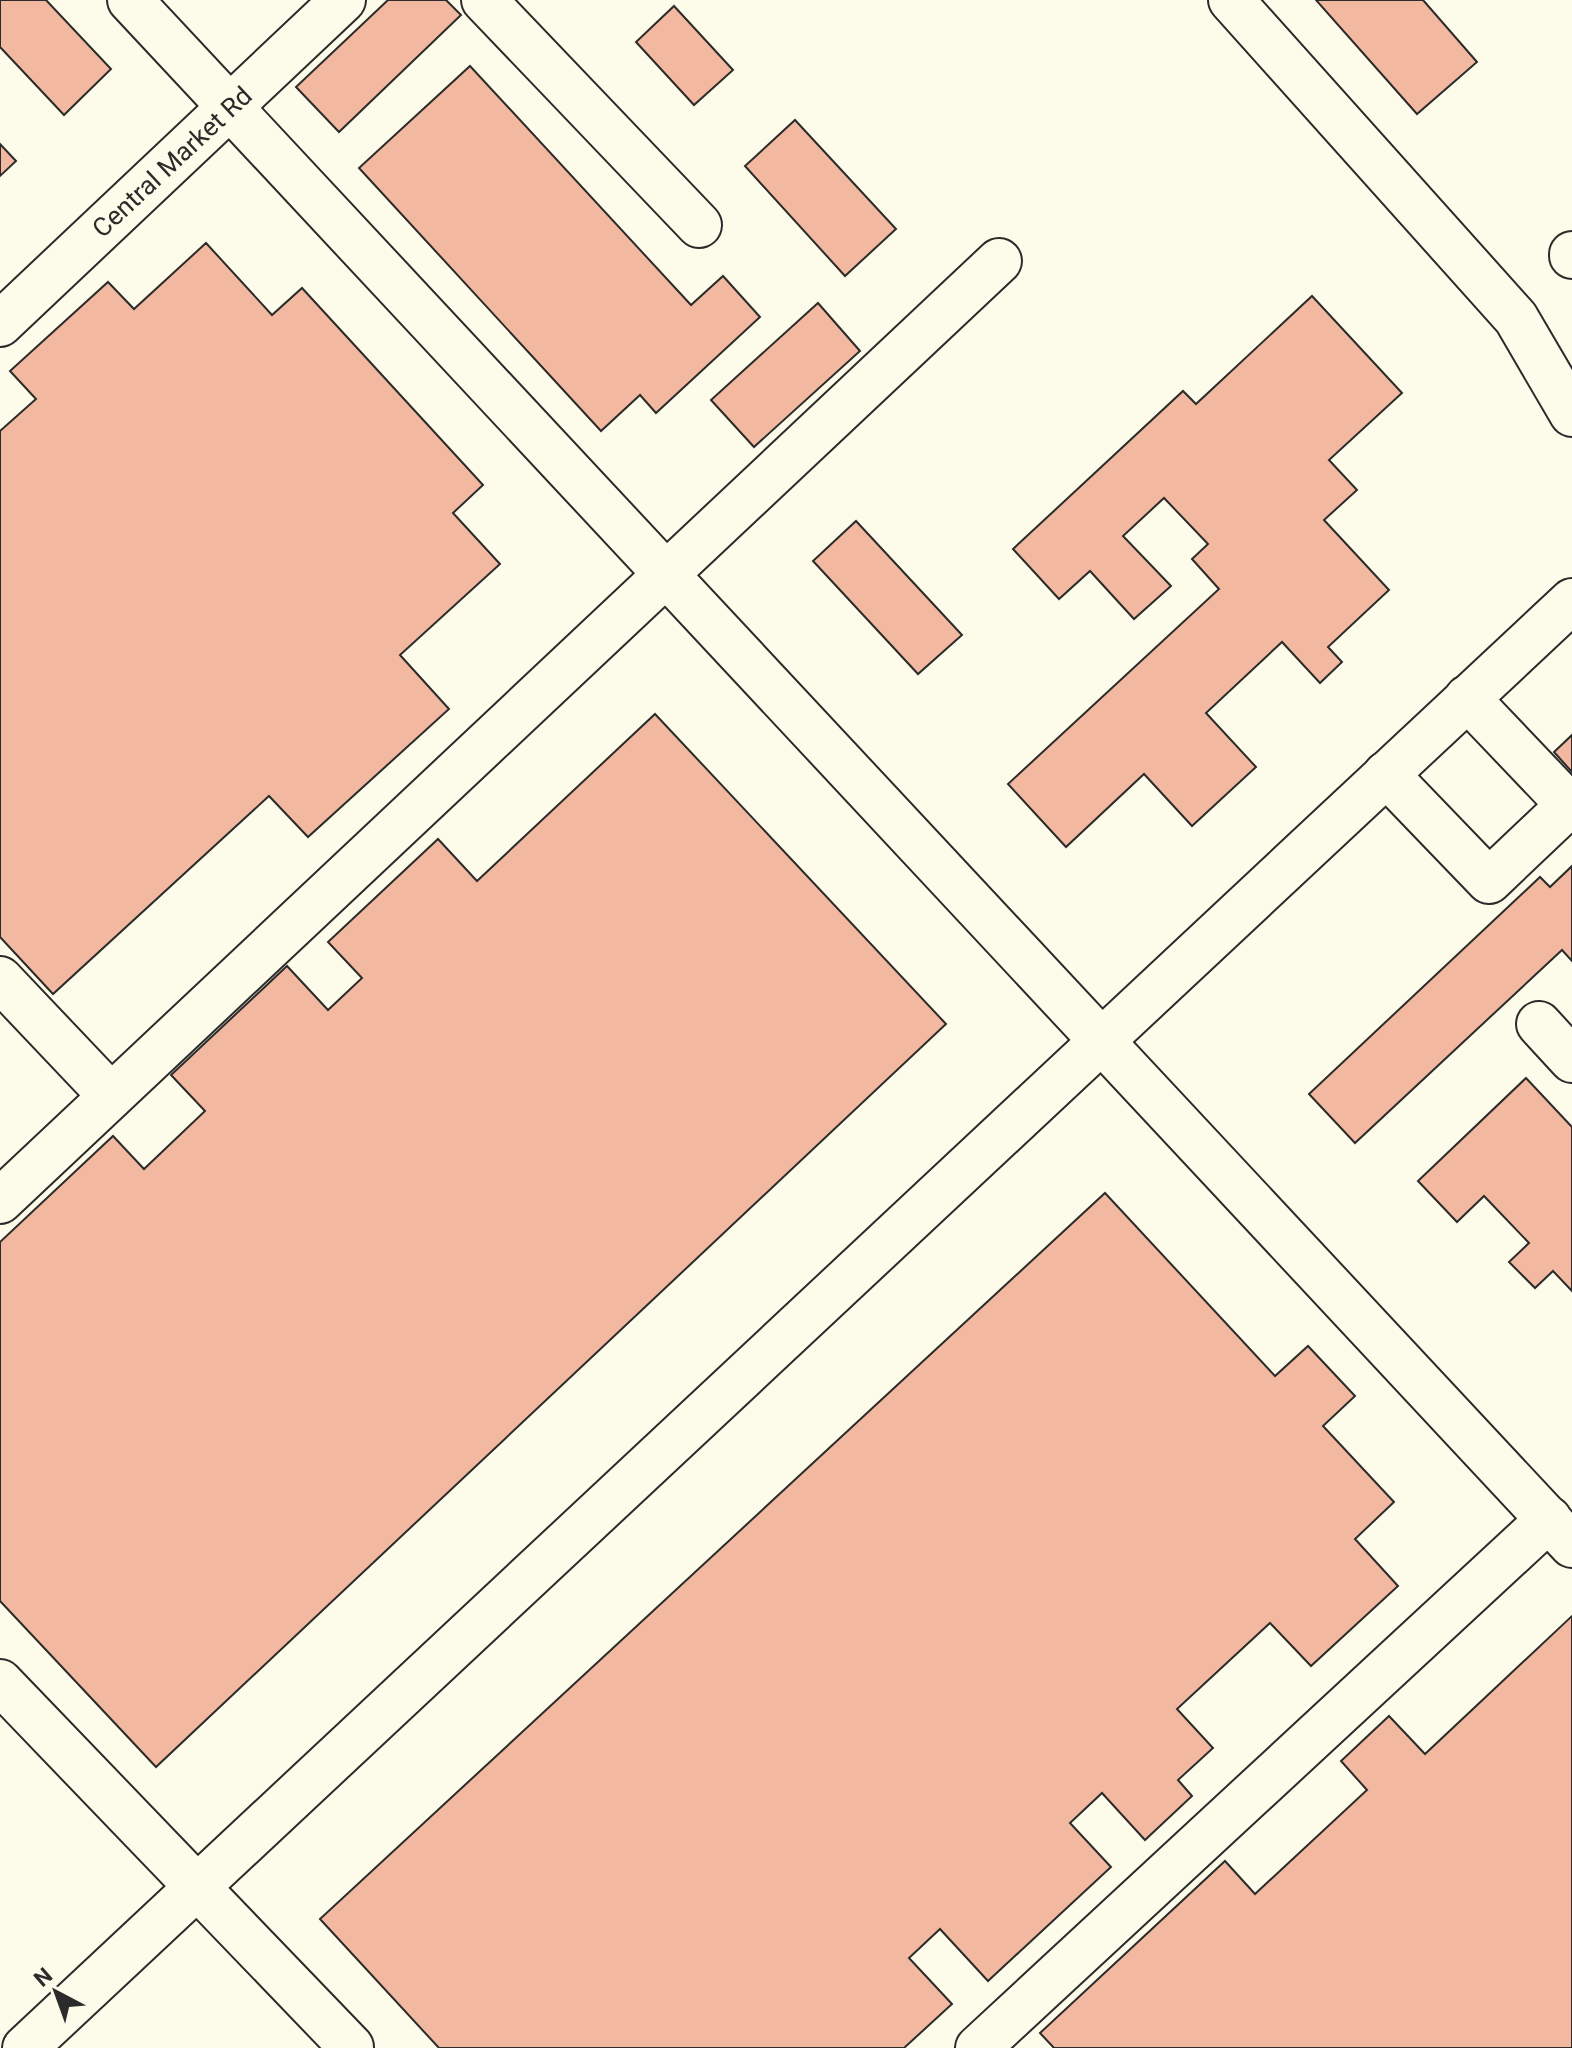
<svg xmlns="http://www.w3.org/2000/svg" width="1572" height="2048" font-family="Roboto,sans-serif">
<rect width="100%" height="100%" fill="#fdfbea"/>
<g fill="#f2b8a0" stroke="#2b2b2b" stroke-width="2">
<polygon points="0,0 46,0 111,69 64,115 0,47"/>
<polygon points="388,0 446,0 461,15 339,132 296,87"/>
<polygon points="1316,0 1423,0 1477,62 1417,114"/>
<polygon points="674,6 733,70 694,105 636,42"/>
<polygon points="470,66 691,305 723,276 760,317 656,413 640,395 601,431 359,168"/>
<polygon points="795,120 896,229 845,276 745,166"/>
<polygon points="0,144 16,161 0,176"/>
<polygon points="206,243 272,315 302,288 483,485 453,513 500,564 400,655 449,709 308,837 269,796 53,994 0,937 0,431 36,399 10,371 108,282 134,309"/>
<polygon points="1312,296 1402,393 1329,460 1357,490 1324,520 1389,590 1328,647 1342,662 1320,683 1282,642 1206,713 1256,767 1192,826 1144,774 1066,847 1008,784 1219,589 1192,559 1208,544 1164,498 1123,536 1171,586 1134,619 1090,571 1059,599 1013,549 1183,391 1196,404"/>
<polygon points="818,303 860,351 754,447 711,400"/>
<polygon points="856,521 962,635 918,674 813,561"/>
<polygon points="655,714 946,1024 156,1767 0,1601 0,1242 113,1136 144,1169 205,1111 171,1075 287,966 328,1010 362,978 328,942 438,839 477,881"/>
<polygon points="1572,735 1572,772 1554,752"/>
<polygon points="1572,866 1572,961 1562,950 1355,1143 1309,1094 1540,877 1550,887"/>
<polygon points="1526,1078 1572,1127 1572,1291 1553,1271 1535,1288 1509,1262 1529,1243 1484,1196 1457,1222 1418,1181"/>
<polygon points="1105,1193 1275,1376 1308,1346 1355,1396 1323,1426 1394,1502 1355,1539 1398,1586 1311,1666 1270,1623 1177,1709 1213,1748 1178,1780 1192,1796 1145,1840 1102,1793 1070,1823 1111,1867 988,1981 940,1929 909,1958 952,2004 904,2048 439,2048 320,1919"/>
<polygon points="1572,1616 1572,2048 1054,2048 1040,2033 1225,1861 1255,1894 1367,1790 1341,1761 1389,1716 1425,1754"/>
</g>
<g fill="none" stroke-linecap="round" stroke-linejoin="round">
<defs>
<g id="minor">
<polyline points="130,0 1572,1545"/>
<polyline points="484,0 699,225"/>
<polyline points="1231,0 1516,318 1572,414"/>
<polyline points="1572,254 1572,256"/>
<polyline points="0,324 343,0"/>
<polyline points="1386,774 1489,881 1569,805 1467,698"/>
<polyline points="0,979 111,1096"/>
<polyline points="1539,1024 1572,1060"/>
<polyline points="0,1201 999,261"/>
<polyline points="0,1682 351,2047"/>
<polyline points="25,2048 1572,601"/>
<polyline points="978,2048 1549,1519"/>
</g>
</defs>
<use href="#minor" stroke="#2b2b2b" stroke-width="48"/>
<use href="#minor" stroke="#fdfbea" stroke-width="44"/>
</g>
<g text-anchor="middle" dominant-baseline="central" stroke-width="6" stroke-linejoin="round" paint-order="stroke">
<g font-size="26" fill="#2b2b2b" stroke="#fdfbea">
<text transform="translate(172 162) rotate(-43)">Central Market Rd</text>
</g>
</g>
<g transform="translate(56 1992) rotate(319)" stroke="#fdfbea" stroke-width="6" paint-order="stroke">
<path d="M0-6L14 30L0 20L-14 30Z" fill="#2b2b2b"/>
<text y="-12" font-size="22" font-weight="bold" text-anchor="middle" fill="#2b2b2b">N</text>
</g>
</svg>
